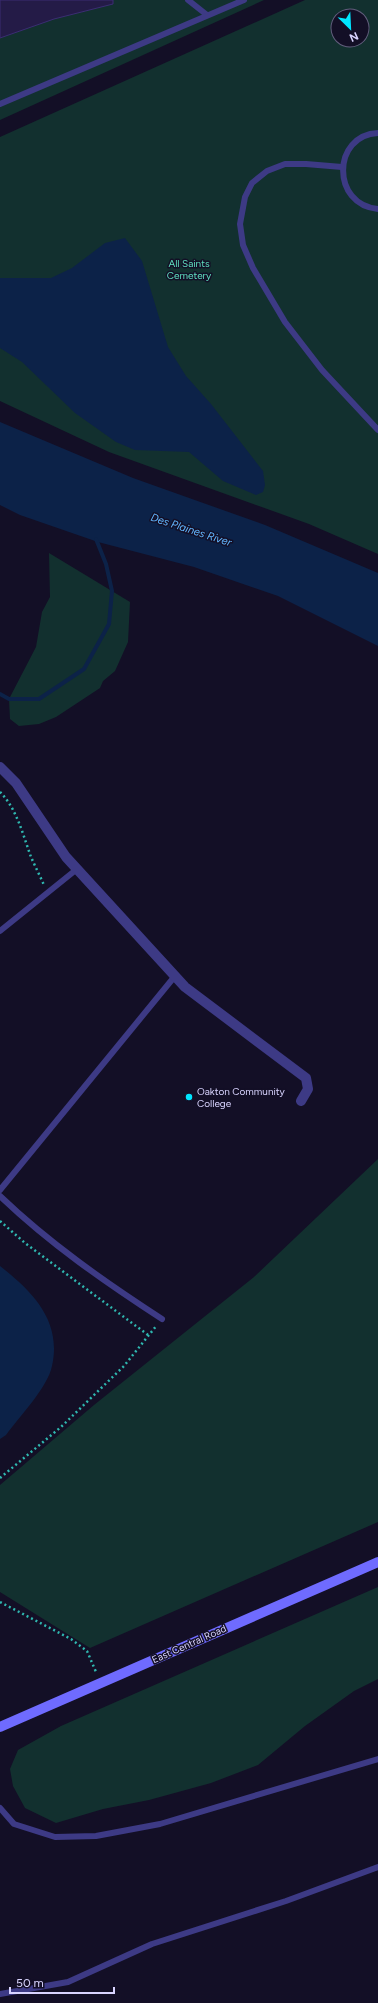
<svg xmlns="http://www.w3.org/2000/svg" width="378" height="2003" font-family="Figtree,sans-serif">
<rect width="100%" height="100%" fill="#130f26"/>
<g fill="#12302f" fill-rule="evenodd">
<polygon points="0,0 264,0 0,120"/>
<path d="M305,0H378V554L309,524L109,452L0,401V137ZM338,16H362V40H338Z"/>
<polygon points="49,553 130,602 128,642 115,671 103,681 100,688 56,717 39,724 19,726 10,719 9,699 36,647 42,612 50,597"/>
<polygon points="378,1159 378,1522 90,1648 0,1592 0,1485 94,1405 254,1277"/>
<polygon points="378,1587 378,1679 354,1691 305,1726 258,1765 211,1783 149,1800 103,1809 56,1823 25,1808 13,1786 10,1769 18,1750 61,1726"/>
</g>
<g fill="#0c2248">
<polygon points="125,238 142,261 168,347 186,376 211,404 263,471 265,485 263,492 256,495 223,481 189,452 135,450 116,442 75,413 22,362 0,348 0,278 51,278 72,268 105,243"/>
<polygon points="0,422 133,478 265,525 378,573 378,646 278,596 194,567 98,542 20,515 0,505"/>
<path d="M0,1266C33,1292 62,1321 52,1366C48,1387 19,1417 6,1435L0,1439Z"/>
</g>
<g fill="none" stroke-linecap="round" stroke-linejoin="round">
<polyline stroke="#0c2248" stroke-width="4" points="0,694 9,699 39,699 84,669 109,624 112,591 106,564 96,539"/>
</g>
<polygon fill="#241b47" stroke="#3b2d73" points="0,0 113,0 113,4 54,19 0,38"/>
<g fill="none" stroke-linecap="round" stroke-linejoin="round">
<g stroke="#2fb8b0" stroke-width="2.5" stroke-dasharray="2 3" stroke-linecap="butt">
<path d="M0,792C17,809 23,835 31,857C35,866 40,876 44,885"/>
<polyline points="0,1221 25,1243 148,1335"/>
<polyline points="0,1478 61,1427 124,1366 157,1325"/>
<polyline points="0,1602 71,1639 87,1651 96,1672"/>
</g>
<g stroke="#3d3a85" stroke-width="6">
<polyline points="188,0 207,15"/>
<polyline points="0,104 244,0"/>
<path d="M378,133C332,135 331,205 378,209"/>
<polyline points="342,167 306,164 285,164 267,171 252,183 245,197 240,224 243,245 253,268 285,322 322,370 378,430"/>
<polyline points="0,931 77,869"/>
<polyline points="0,1190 175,976"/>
<path d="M0,1196C49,1243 105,1282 162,1319"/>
<polyline points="0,1808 14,1824 55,1837 96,1836 160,1824 378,1759"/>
<polyline points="0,1994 68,1982 152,1944 286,1901 378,1867"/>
</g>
<polyline stroke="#3d3a85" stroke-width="10" points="0,767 16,783 66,857 185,987 306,1078 308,1089 301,1101"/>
<polyline stroke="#6f6bff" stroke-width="10" points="0,1727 378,1562"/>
</g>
<circle fill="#00e5ff" stroke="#130f26" stroke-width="1.5" cx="189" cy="1097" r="4"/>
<g text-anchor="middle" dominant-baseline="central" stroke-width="3" stroke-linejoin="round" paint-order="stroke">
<g font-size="10" fill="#5fe0c0" stroke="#130f26">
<text x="189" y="263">All Saints<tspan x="189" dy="12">Cemetery</tspan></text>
</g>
<g font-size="10" fill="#d9d4ff" stroke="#130f26" text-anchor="start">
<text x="197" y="1091">Oakton Community<tspan x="197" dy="12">College</tspan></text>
</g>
<g font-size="10" fill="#d9d4ff" stroke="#130f26">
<text transform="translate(189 1644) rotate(-24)">East Central Road</text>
</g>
<g font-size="11" font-style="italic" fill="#62b6ff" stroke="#130f26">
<text transform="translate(191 530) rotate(18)">Des Plaines River</text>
</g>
</g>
<g transform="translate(350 28) rotate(156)"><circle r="19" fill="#130f26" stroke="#625e7d"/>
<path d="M0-3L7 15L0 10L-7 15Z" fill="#00e5ff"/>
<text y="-6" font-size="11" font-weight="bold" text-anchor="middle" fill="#d9d4ff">N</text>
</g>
<path d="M10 1987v6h104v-6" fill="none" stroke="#d9d4ff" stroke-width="2"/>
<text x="16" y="1987" font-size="12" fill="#d9d4ff" stroke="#130f26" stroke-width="3" paint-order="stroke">50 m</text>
</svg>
